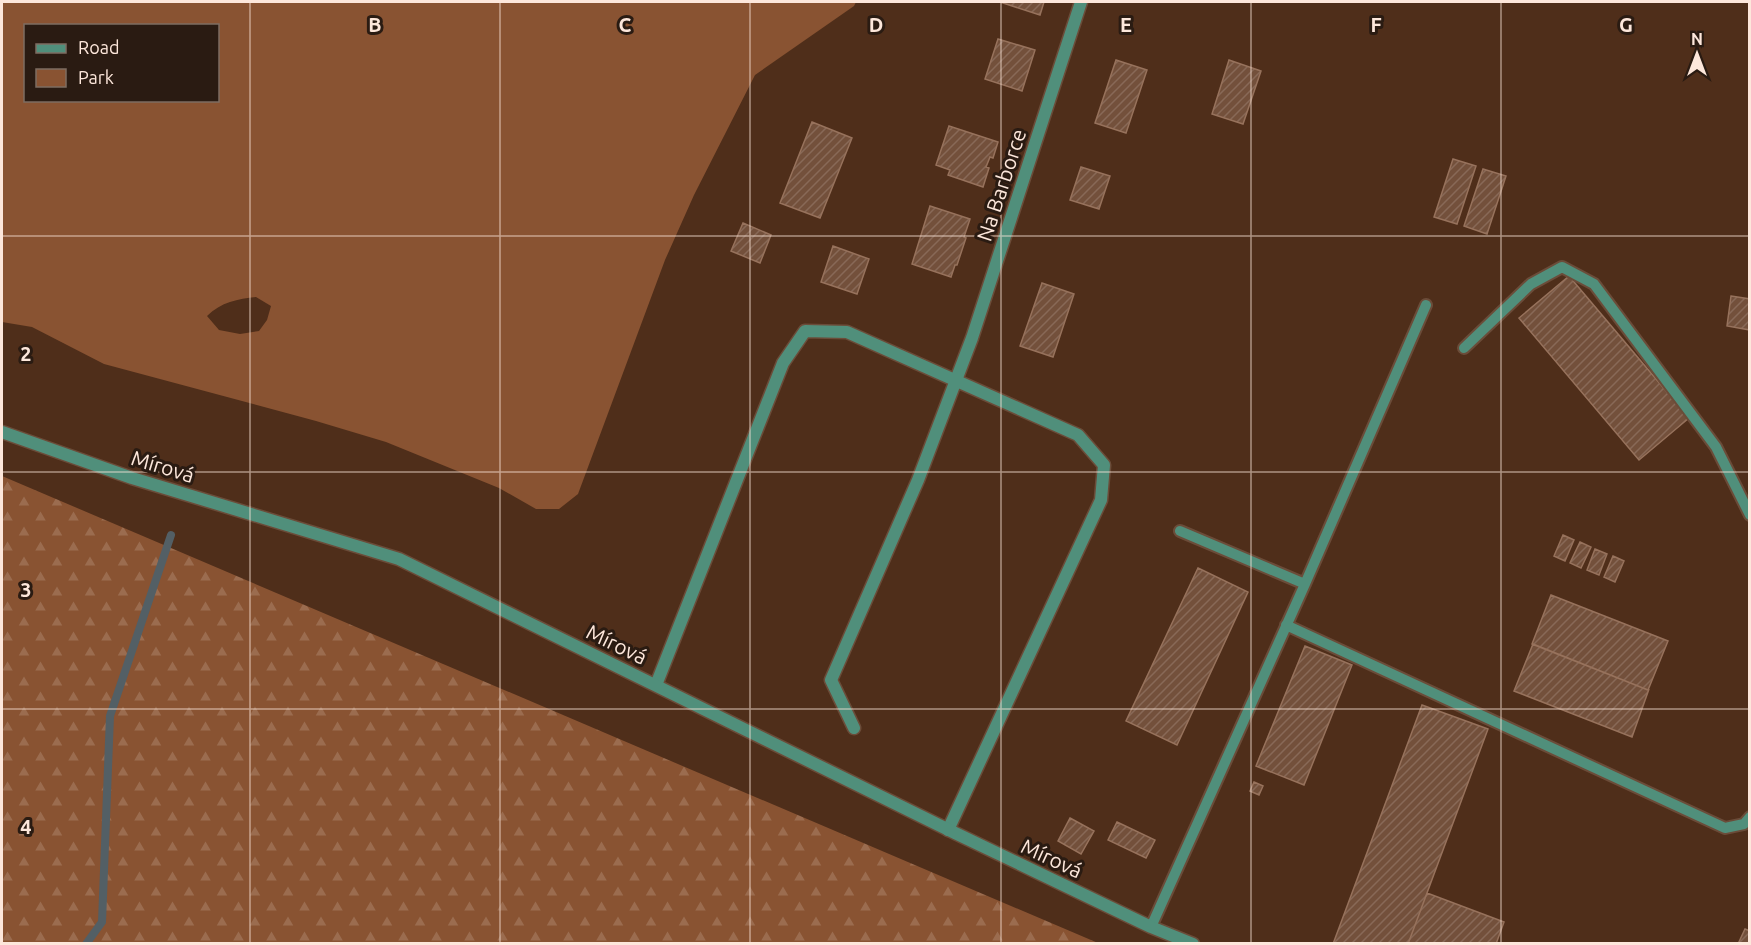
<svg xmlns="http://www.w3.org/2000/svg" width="1751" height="945" font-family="Ubuntu,sans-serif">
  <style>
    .green { fill: #895332; fill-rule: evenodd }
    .forest { fill: url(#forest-firs) }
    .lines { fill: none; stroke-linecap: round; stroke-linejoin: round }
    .stream { stroke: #535f65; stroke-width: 8 }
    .building { fill: url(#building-hatch); stroke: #97725c; stroke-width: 1.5 }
    .service-casing { stroke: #6b4c39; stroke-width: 14 }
    .minor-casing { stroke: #6b4c39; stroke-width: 15 }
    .tertiary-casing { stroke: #6b4c39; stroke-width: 15 }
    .service { stroke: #508f7b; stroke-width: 10 }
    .minor { stroke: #508f7b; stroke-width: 12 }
    .tertiary { stroke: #508f7b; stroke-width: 12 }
    .grid { fill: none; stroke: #fde7db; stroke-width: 1.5; stroke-opacity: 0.55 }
    .labels { text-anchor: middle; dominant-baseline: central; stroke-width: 6; stroke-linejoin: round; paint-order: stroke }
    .street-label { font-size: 21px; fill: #fde7db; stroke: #2a1b12 }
    .grid-label { font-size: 20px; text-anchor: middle; font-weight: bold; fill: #fde7db; stroke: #2a1b12; stroke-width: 6; stroke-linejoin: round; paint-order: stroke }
  </style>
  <defs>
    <pattern id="forest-firs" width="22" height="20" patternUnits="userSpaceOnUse" patternTransform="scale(1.5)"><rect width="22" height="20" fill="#895332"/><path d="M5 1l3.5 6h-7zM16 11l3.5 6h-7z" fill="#9b6c4f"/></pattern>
    <pattern id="building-hatch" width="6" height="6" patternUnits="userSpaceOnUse" patternTransform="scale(1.5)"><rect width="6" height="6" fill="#73503b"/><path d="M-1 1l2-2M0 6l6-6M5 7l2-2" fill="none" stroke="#886957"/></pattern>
  </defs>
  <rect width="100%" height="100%" fill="#4f2e1a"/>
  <path class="green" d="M2,2H856L854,6L755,75L694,195L665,260L578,494L559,509H536L499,488L386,442L316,421L104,364L32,327L2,322ZM26,26H218V100H26ZM256,297L271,306L267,320L259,331L240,334L219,330L207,316C221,302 238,299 256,297Z"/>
  <path class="forest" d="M2,476L1098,943H2Z"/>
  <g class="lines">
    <path class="stream" d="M86,944L102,922L110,716L171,535"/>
  </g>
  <path class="building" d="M1000,2H1044L1040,15Z
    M998,39L1035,50L1022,91L985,79Z
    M1116,60L1147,70L1126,133L1095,123Z
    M1229,60L1261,71L1243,124L1212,114Z
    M812,122L852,138L820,218L780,203Z
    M949,126L998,142L993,158L990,157L986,167L989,168L983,187L948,175L950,170L936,165Z
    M1453,159L1476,166L1457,224L1434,217Z
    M1081,167L1110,176L1099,209L1070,200Z
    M1483,169L1506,176L1487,234L1464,226Z
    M930,206L970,219L964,237L966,238L957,265H955L951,277L912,264Z
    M743,223L771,235L760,263L731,251Z
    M833,246L869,259L857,294L821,282Z
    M1569,276L1689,418L1639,460L1519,318Z
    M1042,283L1074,294L1053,357L1020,346Z
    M1731,296L1750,299V330L1727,326Z
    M1563,535L1574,540L1565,561L1554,556Z
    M1580,542L1591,547L1581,568L1570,563Z
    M1595,549L1607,554L1599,575L1587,570Z
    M1613,556L1624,561L1615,582L1604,577Z
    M1198,568L1248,592L1177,745L1126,721Z
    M1551,595L1668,641L1648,690L1532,644Z
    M1533,644L1648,690L1649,689L1632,737L1514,691Z
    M1305,646L1352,665L1304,785L1256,766Z
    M1422,705L1488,729L1408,944H1333Z
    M1254,782L1263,786L1259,795L1250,791Z
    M1070,818L1094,831L1081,854L1058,841Z
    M1117,822L1155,840L1146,858L1108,840Z
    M1427,893L1504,922L1496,944H1408Z
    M1745,929L1750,931V944H1738Z"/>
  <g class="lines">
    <g class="service-casing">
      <path id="service" d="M1464,348L1531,284L1562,267L1594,284L1716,447L1750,515
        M1180,531L1305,584
        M1286,625L1725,828L1744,824L1750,817
        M1151,927L1305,584L1426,305"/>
    </g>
    <g class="minor-casing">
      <path id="minor" d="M656,685L783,363L805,331L847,332L1078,435L1104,465L1101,500L948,830
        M854,728L831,680L918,480L972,338L1081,2"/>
    </g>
    <g class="tertiary-casing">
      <path id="tertiary" d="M2,432L132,478L399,559L955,833L1151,927L1193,944"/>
    </g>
    <use href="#service" class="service"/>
    <use href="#minor" class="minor"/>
    <use href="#tertiary" class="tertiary"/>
  </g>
  <path class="grid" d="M250,2V944M500,2V944M750,2V944M1001,2V944M1251,2V944M1501,2V944M2,236H1750M2,472H1750M2,709H1750"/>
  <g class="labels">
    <g class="street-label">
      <text transform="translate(1001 185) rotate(-72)">Na Barborce</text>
      <text transform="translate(163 466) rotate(17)">Mírová</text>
      <text transform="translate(617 644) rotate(26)">Mírová</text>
      <text transform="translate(1052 858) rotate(25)">Mírová</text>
    </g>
  </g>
  <g class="grid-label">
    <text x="375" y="32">B</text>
    <text x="625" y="32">C</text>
    <text x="876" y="32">D</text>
    <text x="1126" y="32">E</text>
    <text x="1376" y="32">F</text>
    <text x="1626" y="32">G</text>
    <text x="26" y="361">2</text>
    <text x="26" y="597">3</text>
    <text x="26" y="834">4</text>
  </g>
  <rect width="1751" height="945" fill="none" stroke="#fde7db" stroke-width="6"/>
  <rect x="24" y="24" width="195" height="78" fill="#2a1b12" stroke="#7e6d62" stroke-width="1.5"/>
  <rect x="36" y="44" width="30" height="9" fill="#508f7b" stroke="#7e6d62" stroke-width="1.5"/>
  <text x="78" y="54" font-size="18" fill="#fde7db">Road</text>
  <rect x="36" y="69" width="30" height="18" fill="#895332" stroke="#7e6d62" stroke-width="1.5"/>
  <text x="78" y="84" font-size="18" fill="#fde7db">Park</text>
  <g transform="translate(1697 54)" stroke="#2a1b12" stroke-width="4.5" paint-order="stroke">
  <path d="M0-4.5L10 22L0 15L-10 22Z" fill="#fde7db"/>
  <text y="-9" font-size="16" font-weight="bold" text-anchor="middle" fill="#fde7db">N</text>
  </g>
</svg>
